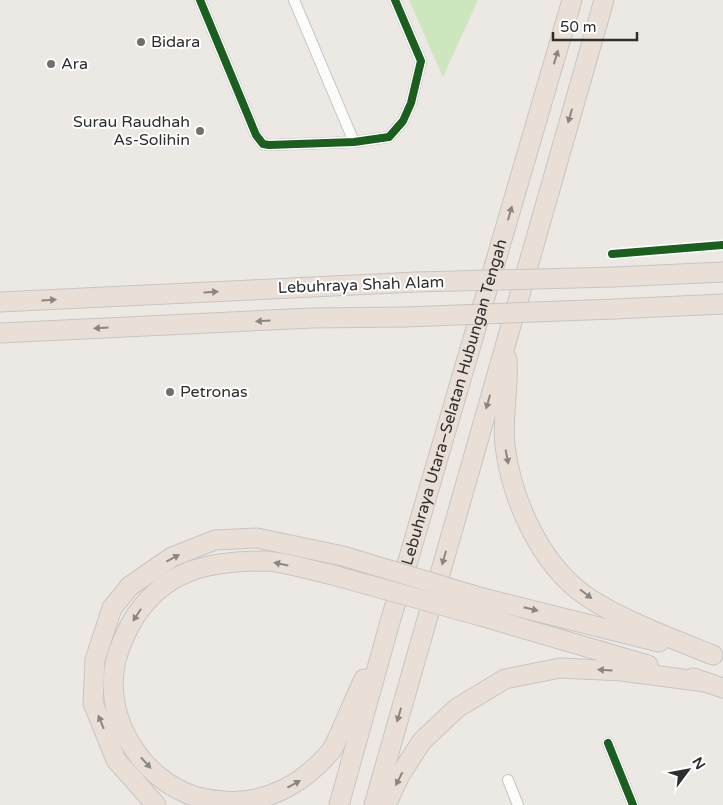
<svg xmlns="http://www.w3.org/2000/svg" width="723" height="805" font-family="'Varela Round',sans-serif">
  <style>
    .green { fill: #cee6be }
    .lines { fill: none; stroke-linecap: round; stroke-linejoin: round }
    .minor-casing { stroke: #c5c4c5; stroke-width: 12 }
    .motorway-casing { stroke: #c6c5c4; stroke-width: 21 }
    .minor { stroke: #fcfcfb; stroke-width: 10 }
    .motorway { stroke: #eadfd6; stroke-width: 19 }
    .motorway-bridge-casing { stroke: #c6c5c4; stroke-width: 21; stroke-linecap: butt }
    .motorway-bridge { stroke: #eadfd6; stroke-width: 19 }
    .cycleway-casing { stroke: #fff; stroke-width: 11 }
    .cycleway { stroke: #1b5e20; stroke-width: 8 }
    .oneway { fill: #8c8682 }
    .poi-dot { fill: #706f6e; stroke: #fff; stroke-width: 2 }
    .labels { text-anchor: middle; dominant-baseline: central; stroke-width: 4; stroke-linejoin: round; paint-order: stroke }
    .poi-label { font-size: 16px; fill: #2e2e2e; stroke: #fff; text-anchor: start }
    .street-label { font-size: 16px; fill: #2e2e2e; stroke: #fff }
  </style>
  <rect width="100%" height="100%" fill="#ece8e4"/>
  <path class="green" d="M409,0H478L443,77Z"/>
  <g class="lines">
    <g class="minor-casing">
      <path id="minor" d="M200,0L256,135L263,144L269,145L354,142L389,137L403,121L411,103L421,61L395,0
        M294,0L354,142
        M608,743L633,805
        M508,780L518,805"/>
    </g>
    <g class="motorway-casing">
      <g id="motorway">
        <path d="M614,277L723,272"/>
        <path d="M0,302L416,282"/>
        <path d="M615,309L723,304"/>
        <path d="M0,333L312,318L405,317"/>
        <path d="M507,359C509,388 502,418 505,446C512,500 540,564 586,596C621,620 673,639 713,655"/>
        <path d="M329,574C311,570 283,562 266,561C241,561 214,563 191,571C165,580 143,601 130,625C123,640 116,654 114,671C108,722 140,773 186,793C197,798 210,800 223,801C266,805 304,783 331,751C335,745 338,737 341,731C349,713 356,696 364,679"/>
        <path d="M483,598L659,642"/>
        <path d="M477,615L648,665"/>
        <path d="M693,678L723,688"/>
        <path d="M156,805L116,760L93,703L95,660L112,608L130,586L172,557L215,540L257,538L343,556"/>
        <path id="s1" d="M339,805L388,629L572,0"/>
        <path d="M374,805L604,0"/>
        <path d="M386,805L400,775L422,741L457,708L505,679L560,668L622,671L705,682"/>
      </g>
    </g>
    <use href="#minor" class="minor"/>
    <use href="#motorway" class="motorway"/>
    <g class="motorway-bridge-casing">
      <path id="motorway-bridge" d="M416,282L614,277
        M405,317L615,309
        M343,556L483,598
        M329,574L477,615"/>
    </g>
    <use href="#motorway-bridge" class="motorway-bridge"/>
    <g class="cycleway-casing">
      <path id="cycleway" d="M200,0L256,135L263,144L269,145L354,142L389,137L403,121L411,103L421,61L395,0
        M612,254L723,245
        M608,743L633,805"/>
    </g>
    <use href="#cycleway" class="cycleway"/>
  </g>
  <defs><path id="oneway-solid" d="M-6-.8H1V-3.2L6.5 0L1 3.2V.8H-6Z" transform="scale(1.25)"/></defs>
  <g class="oneway">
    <use href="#oneway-solid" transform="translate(556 57) rotate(-74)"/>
    <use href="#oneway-solid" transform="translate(570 116) rotate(106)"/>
    <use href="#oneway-solid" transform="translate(510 213) rotate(-74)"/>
    <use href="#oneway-solid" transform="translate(211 292) rotate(-3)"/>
    <use href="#oneway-solid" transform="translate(49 300) rotate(-3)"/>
    <use href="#oneway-solid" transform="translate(263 321) rotate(177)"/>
    <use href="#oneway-solid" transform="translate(101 328) rotate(177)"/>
    <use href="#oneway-solid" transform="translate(488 402) rotate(106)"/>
    <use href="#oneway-solid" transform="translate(507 457) rotate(79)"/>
    <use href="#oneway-solid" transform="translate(173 558) rotate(-28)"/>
    <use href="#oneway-solid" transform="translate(444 558) rotate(106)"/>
    <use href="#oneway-solid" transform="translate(281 564) rotate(-168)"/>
    <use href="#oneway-solid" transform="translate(586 594) rotate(37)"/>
    <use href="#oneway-solid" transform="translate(531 609) rotate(14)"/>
    <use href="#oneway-solid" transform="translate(137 615) rotate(123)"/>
    <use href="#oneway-solid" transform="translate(605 670) rotate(-177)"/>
    <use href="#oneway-solid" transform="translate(399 715) rotate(106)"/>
    <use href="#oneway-solid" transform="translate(101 722) rotate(-112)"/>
    <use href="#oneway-solid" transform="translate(146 763) rotate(48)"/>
    <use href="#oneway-solid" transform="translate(399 779) rotate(117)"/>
    <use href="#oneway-solid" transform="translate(294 784) rotate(-29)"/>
  </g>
  <g class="poi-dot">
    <circle cx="141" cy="42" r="5"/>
    <circle cx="51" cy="64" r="5"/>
    <circle cx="200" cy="131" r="5"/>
    <circle cx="170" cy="392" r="5"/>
  </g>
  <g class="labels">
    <g class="poi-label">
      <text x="151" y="42">Bidara</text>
      <text x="61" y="64">Ara</text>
      <text x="190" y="122" text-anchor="end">Surau Raudhah<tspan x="190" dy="18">As-Solihin</tspan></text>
      <text x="180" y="392">Petronas</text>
    </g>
    <g class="street-label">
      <text transform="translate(361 285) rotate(-2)">Lebuhraya Shah Alam</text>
      <text stroke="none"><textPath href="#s1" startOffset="419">Lebuhraya Utara–Selatan Hubungan Tengah</textPath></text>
    </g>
  </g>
  <g transform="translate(688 770) rotate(58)" stroke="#ffffff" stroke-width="4" paint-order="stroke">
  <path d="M0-4L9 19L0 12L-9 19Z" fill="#2e2e2e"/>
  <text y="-8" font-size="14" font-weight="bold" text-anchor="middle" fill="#2e2e2e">N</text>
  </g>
  <path d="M553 32v8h84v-8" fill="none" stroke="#2e2e2e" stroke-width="2.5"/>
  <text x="560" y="32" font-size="15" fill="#2e2e2e" stroke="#ffffff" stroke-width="4" paint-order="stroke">50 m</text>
</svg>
